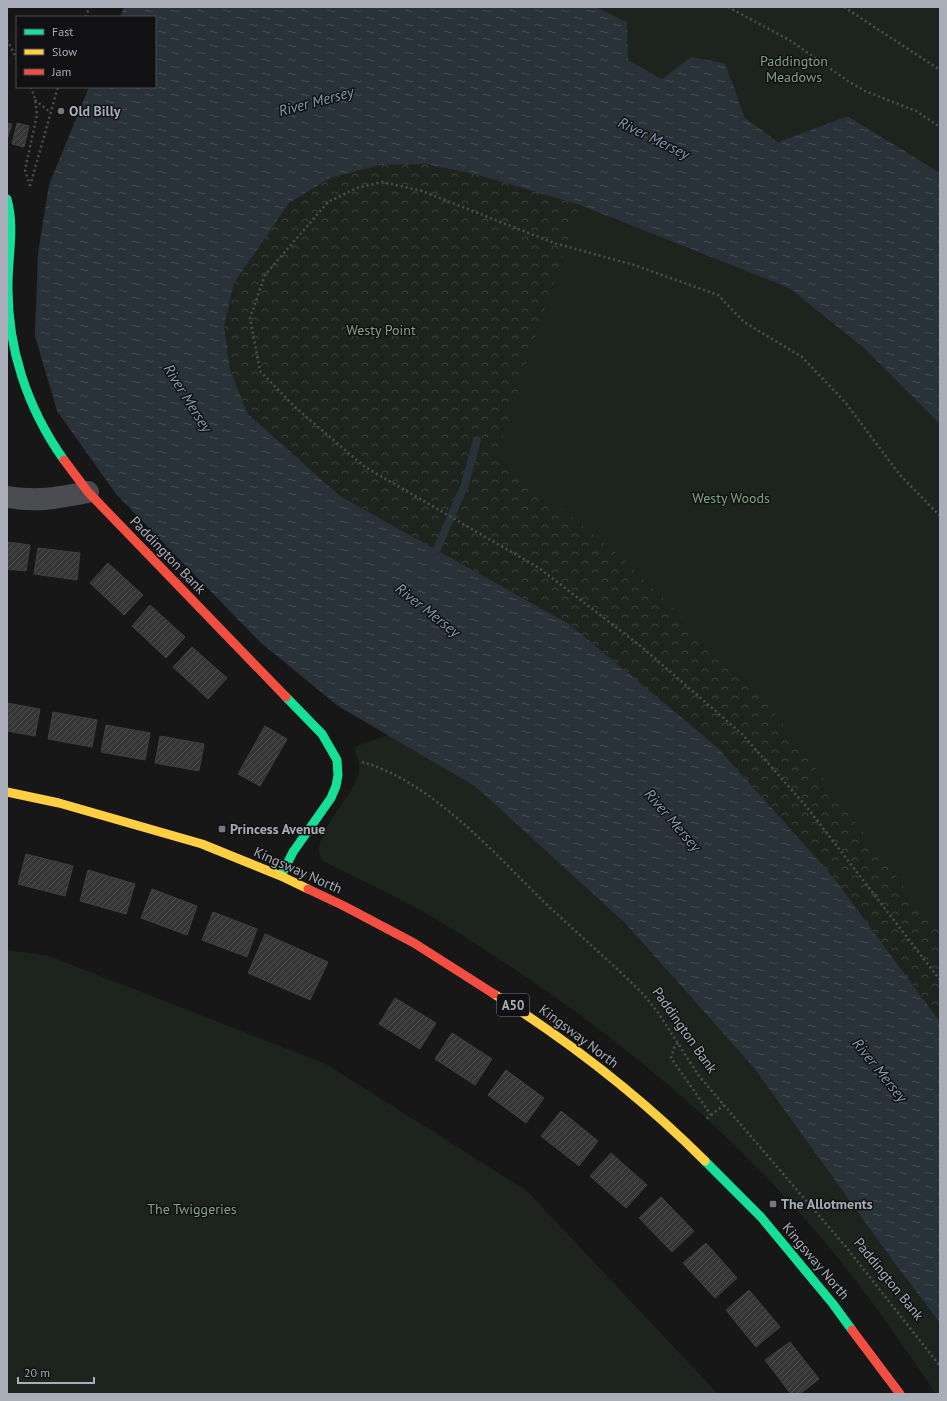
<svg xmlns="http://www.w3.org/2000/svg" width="947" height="1401" font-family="'PT Sans',sans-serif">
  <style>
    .green { fill: #1d241e }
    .forest { fill: url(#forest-crowns) }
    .water { fill: url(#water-ripples) }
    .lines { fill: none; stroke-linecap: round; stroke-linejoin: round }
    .stream { stroke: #2a3239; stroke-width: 8 }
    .building { fill: url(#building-hatch); stroke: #3f4043 }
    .path { stroke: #4d4e52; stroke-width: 2.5; stroke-dasharray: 2 3; stroke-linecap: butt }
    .street { stroke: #4b4c50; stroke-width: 22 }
    .fast { stroke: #16e098; stroke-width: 9 }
    .slow { stroke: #ffcf43; stroke-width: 9 }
    .jam { stroke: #f24e42; stroke-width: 9 }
    .poi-dot { fill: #757880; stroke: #111113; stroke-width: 1.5 }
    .labels { text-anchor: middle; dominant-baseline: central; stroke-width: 3; stroke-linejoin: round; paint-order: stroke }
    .shield { fill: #111113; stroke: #7b7e86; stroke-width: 1 }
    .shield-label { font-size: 13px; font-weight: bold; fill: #a8adb8 }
    .park-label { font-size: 14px; fill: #7fa381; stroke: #111113 }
    .poi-label { font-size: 14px; font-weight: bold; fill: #a8adb8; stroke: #111113; text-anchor: start }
    .street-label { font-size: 14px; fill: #a8adb8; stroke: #111113 }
    .water-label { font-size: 15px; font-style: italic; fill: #7f9bb3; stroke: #111113 }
  </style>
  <defs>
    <pattern id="forest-crowns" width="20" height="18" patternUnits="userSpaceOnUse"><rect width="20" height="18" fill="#1d241e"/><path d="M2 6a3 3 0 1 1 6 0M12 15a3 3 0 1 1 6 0" fill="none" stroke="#3b413d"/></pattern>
    <pattern id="water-ripples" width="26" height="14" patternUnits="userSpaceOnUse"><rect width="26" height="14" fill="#2a3239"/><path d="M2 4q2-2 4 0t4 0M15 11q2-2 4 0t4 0" fill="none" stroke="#464d54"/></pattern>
    <pattern id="building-hatch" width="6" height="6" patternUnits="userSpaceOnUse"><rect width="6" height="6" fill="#353536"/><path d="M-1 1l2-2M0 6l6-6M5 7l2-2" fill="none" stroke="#4f5051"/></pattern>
  </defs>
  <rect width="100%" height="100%" fill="#171717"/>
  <path class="green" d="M596,7H940V173L849,116L778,142L745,118L725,63L691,57L662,79L628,60L627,22Z
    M580,205L789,288L865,349L940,424V1022L834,878L569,624L463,566L234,283Z
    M388,735L476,787L626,924L754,1068L896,1265L940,1323V1394H936C890,1325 842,1258 785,1197C686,1089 568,1000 444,924C405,900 363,881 323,861C305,838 356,797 359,771C360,762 357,755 354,747Z
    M7,950L49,956L326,1064L527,1191L718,1394H7Z"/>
  <path class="forest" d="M426,164L478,175L580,205L524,370L497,456L622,558L762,696L876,850L940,933V1022L834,878L718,748L569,624L340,496L248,414L230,370L224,326L234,283L260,244L289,203L330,178L380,165Z"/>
  <path class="water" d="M124,7H596L627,22L628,60L662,79L691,57L725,63L745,118L778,142L848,116L940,173V424L865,349L789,288L580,205L478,175L426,164L380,165L330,178L289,203L234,283L224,326L230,370L248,414L340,496L569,624L718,748L834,878L940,1022V1323L896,1265L754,1068L626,924L476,787L338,706L260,642L116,494L57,411L35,336L38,253L49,185L89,87H155V17H120Z"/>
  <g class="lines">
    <path class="stream" d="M432,561L465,484L477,440"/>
  </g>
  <path class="building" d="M7,123L12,124L7,140Z
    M17,123L29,126L24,147L12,144Z
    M7,542L30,545L26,571L7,569Z
    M38,548L80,553L77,580L34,574Z
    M108,563L143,595L124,615L90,583Z
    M150,605L185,637L166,658L132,626Z
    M192,647L227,678L208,699L173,667Z
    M7,703L40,709L35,736L7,731Z
    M53,712L97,720L92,747L48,739Z
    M106,725L150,733L145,760L101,752Z
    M265,726L287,739L260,786L238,774Z
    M160,736L204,744L199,771L155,763Z
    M26,854L73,866L65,896L18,884Z
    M88,870L135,884L126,914L80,901Z
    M152,889L197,906L187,935L141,918Z
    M213,912L257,929L247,957L202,940Z
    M265,934L328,962L310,1000L248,973Z
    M395,998L436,1023L420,1049L379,1024Z
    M452,1033L492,1059L475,1085L435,1059Z
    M506,1070L544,1098L526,1123L488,1095Z
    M561,1111L598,1141L579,1166L541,1136Z
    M611,1153L647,1185L626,1208L590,1176Z
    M661,1197L694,1231L672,1252L639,1218Z
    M706,1243L737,1278L715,1298L683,1263Z
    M749,1290L780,1327L756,1347L726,1310Z
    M790,1342L819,1379L800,1394H791L765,1360Z"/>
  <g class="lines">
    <path class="path" d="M728,7L791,41L848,81L865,91L916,111L940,127
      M844,7L940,70
      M85,17L90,7
      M7,40L17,59
      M35,100L50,112
      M30,186L58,87
      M30,186L25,170L37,115L35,99L31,87
      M940,516L900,475L845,402L802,357L744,322L718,295L634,265L554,243L422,191L383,182L357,188L328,202L265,275L250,318L260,371L296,408L365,467L539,568L643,648L742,734L806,806L940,980
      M362,762C431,781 494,853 544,902C577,933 612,963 644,995L659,1014L699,1076L846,1247L940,1366
      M678,1043L674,1048L671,1058L711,1115L706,1119
      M711,1115L724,1105"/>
    <path class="street" d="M7,497C39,502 57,498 88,492"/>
    <path class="fast" d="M7,199C15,226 8,257 8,284C7,347 27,408 64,460
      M281,876L293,852L331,798L336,786L338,775L337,760L322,734L286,697
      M705,1161L761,1217L833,1304L852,1330"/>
    <path class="slow" d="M7,792L59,803L202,844L281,876L308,889
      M494,994C570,1042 642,1098 705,1161"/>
    <path class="jam" d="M64,460L88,492L286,697
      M308,889L344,906L414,943L494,994
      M852,1330L900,1394"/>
  </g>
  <g class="poi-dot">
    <circle cx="61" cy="111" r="4"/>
    <rect x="218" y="825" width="8" height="8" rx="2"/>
    <rect x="769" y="1200" width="8" height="8" rx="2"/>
  </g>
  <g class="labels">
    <rect class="shield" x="497" y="994" width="32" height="22" rx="3"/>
    <g class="shield-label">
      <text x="513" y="1005">A50</text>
    </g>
    <g class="park-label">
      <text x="794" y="61">Paddington<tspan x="794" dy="16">Meadows</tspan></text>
      <text x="381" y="330">Westy Point</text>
      <text x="731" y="498">Westy Woods</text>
      <text x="192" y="1209">The Twiggeries</text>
    </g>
    <g class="poi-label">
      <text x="69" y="111">Old Billy</text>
      <text x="230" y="829">Princess Avenue</text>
      <text x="781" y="1204">The Allotments</text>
    </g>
    <g class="street-label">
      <text transform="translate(168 555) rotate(46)">Paddington Bank</text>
      <text transform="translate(298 870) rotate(24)">Kingsway North</text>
      <text transform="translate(685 1030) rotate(55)">Paddington Bank</text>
      <text transform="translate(579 1036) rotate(37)">Kingsway North</text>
      <text transform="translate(816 1261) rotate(50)">Kingsway North</text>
      <text transform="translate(889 1279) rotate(51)">Paddington Bank</text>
    </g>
    <g class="water-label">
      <text transform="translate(316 101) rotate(-15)">River Mersey</text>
      <text transform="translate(654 138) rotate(26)">River Mersey</text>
      <text transform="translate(188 398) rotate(58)">River Mersey</text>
      <text transform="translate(428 610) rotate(38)">River Mersey</text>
      <text transform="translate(673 820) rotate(49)">River Mersey</text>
      <text transform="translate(880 1070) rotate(51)">River Mersey</text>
    </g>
  </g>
  <rect width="947" height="1401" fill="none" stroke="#a8adb8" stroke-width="16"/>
  <rect x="16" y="16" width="140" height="72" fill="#111113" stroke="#4d4f55"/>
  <rect x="24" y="29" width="20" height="6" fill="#16e098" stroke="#4d4f55"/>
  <text x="52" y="36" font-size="12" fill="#a8adb8">Fast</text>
  <rect x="24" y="49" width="20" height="6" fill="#ffcf43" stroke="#4d4f55"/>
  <text x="52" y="56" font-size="12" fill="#a8adb8">Slow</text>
  <rect x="24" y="69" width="20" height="6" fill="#f24e42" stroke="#4d4f55"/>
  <text x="52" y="76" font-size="12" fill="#a8adb8">Jam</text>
  <path d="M18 1377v6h76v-6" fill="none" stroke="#a8adb8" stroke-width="2"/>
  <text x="24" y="1377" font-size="12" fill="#a8adb8" stroke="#111113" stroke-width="3" paint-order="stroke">20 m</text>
</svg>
